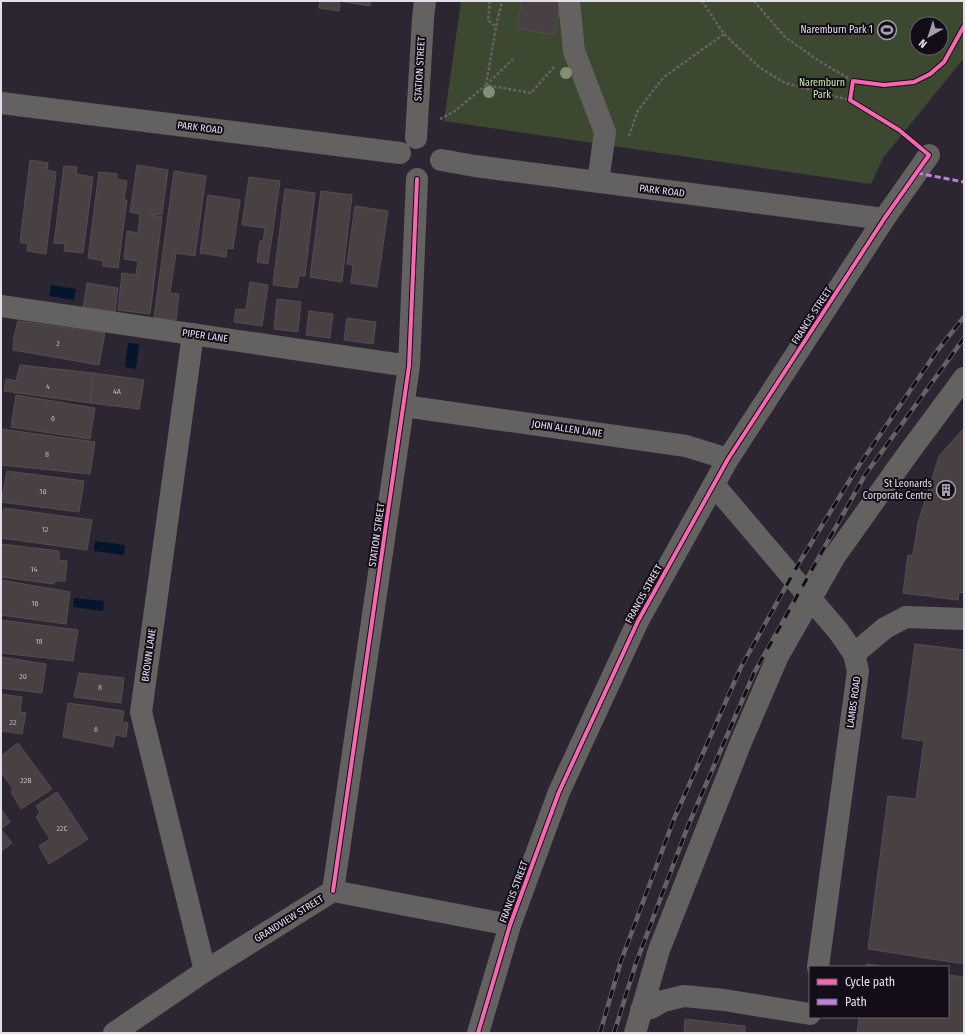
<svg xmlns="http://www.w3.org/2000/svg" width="965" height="1034" font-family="'Fira Sans Condensed',sans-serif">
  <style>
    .green { fill: #3c4830; fill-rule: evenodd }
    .water { fill: #04152c }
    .building { fill: #484042; stroke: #554d4f }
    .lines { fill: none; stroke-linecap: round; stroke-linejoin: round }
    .path { stroke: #676266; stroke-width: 2.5; stroke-dasharray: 3 2; stroke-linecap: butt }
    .minor { stroke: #636260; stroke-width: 22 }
    .rail-casing { stroke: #656265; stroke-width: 4.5 }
    .rail { stroke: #120d17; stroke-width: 3; stroke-dasharray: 9; stroke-linecap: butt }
    .quiet { stroke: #c07fdc; stroke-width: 3; stroke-dasharray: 6 3; stroke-linecap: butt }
    .cycleway-casing { stroke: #120d17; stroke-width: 6 }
    .cycleway { stroke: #f766af; stroke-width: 4 }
    .tree { fill: #829175 }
    .labels { text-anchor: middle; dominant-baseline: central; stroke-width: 4; stroke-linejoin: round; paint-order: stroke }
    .number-label { font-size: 8px; fill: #beb6c2 }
    .poi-label { font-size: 10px; fill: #e5ddec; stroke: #120d17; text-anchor: end }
    .street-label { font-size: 10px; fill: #e5ddec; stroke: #120d17 }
    .park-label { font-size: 10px; fill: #c9e8ac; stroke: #120d17 }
  </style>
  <rect width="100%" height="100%" fill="#2c2632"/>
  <path class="green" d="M461,1H964V58L883,158L871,184L444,121ZM917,24H941V48H917Z"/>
  <path class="water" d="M51,285L76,289L74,300L49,296Z
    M128,343L139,344L136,369L125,367Z
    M95,541L125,545L124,555L94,551Z
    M74,598L104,601L103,611L73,607Z"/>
  <path class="building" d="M320,1L340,3L339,11L319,8Z
    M339,1H371L370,6Z
    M522,1H561L554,35L517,28Z
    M30,160L48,163L47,170L56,172L46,254L27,251L28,244L20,242Z
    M137,165L168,170L162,215L152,214L151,215L162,217L150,314L118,310L122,273L136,275L138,261L124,259L127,231L138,233L140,214L130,212Z
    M64,166L77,167L76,174L93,177L83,253L64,251L65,244L54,243Z
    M174,171L206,176L195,256L176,253L170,293L179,294L176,320L154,318Z
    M99,172L117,174V179L127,181L124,200H127L118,268L103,266V261L88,258Z
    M249,177L280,181L268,264L257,262L260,241H263L265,228L242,225Z
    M285,189L315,193L305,276H299L297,288L273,285Z
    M321,191L352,195L342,282L310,277Z
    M208,195L240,200L233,249L227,248L226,257L200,253Z
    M355,206L388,211L377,287L351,283L353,265L347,264Z
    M250,282L268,285L262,326L234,322L236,309L246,310Z
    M87,283L118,288L115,312L83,308Z
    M277,299L301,302L298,332L274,329Z
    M309,311L333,314L330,338L306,335Z
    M347,318L376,322L373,344L344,340Z
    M18,321L105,333L99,365L13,350L14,336Z
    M20,365L93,373L90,403L4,391L6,379L16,381Z
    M93,373L144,380L139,409L90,403Z
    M16,395L95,408L90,439L11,427Z
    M964,428V593L959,592L958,600L903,593L908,555H913L918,523L939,456Z
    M1,429L95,442L90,474L1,465Z
    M7,471L84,481L79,512L1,502Z
    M4,508L92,520L87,550L1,538V518Z
    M1,544L59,551V560L67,561L65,581H54V584L1,577Z
    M1,580L70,592L66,624L1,615Z
    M1,620L78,630L73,661L1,653Z
    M915,644L964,650V964L868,949L888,796L916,799L924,741L902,738Z
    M1,657L46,664L42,693L1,688Z
    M79,673L124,678L121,703L74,697Z
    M1,694L22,697L20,712L26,713L22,734L1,731Z
    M68,703L124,711L122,722L128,723L126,737L115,735L113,747L63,737Z
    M18,743L52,789L21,809L11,792L13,789L1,772V767L3,764L1,761V756Z
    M57,792L88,839L49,864L39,846L50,839L36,817L40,813L36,806Z
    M1,809L10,822L1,829L12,843L1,851Z
    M866,964L890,967H866Z
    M948,975L964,977V1033H857L859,1017H948Z
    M685,1019L745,1026V1033H684Z"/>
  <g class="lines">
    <path class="path" d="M490,1L488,20L496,27
      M702,1L724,34L759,67L783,82L825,94L850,100
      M754,1L785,37L819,61L853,81L884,85L914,82L930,74L944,62L964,26
      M853,81L850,100L899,130
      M486,85L496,27L502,1
      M486,85L513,59
      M440,119L455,111L486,85L531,93L555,66
      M629,136L638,110L664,77L724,34"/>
    <path class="minor" d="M569,1L574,51L605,132L598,182
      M1,103L400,153
      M416,138L423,18L425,1
      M441,160L475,166L884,219
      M1,306L409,366
      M193,334L141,712L205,971
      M404,406L686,446L728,459
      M714,485L839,632L854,654L858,671L818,967
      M854,654L885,628L906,617L964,619
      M333,891L409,366L417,179
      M641,1010L651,1008L663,1001L684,996L724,1000L810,1014
      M114,1033L205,971L333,891L510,925
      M478,1033L510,925L559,792L638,621L728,459L884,219L929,155
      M635,1033L659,950L741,742L778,656L835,556L904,459L964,378"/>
    <g class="rail-casing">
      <path id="rail" d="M600,1033L621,961L674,819L741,667L799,563L856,470L937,351L964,317
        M614,1033L636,963L688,826L754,673L865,475L964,338"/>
    </g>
    <use href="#rail" class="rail"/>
    <path class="quiet" d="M917,173L964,182"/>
    <g class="cycleway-casing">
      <path id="cycleway" d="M333,891L409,366L417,179
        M478,1033L510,925L559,792L638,621L728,459L884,219L929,155L899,130L850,100L853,81L884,85L914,82L930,74L944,62L964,26"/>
    </g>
    <use href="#cycleway" class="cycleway"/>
  </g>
  <g class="tree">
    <circle cx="566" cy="73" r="6"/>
    <circle cx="489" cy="92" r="6"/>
  </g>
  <defs>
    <g id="stadium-ring" transform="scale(1)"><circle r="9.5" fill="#120d17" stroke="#a49dab" stroke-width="1.5"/><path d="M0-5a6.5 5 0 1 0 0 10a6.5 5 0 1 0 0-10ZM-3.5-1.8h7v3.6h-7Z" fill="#a49dab"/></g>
    <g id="building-ring" transform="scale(1)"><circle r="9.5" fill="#120d17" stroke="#a49dab" stroke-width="1.5"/><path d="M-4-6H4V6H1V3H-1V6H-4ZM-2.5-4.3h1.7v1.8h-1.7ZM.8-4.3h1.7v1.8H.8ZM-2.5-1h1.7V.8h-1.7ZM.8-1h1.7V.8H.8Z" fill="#a49dab"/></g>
  </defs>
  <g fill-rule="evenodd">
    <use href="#stadium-ring" x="887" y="30"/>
    <use href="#building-ring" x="946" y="490"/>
  </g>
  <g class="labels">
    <g class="number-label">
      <text x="58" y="343">2</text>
      <text x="48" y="386">4</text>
      <text x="117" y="391">4A</text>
      <text x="53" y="418">6</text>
      <text x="47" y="454">8</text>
      <text x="43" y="491">10</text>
      <text x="45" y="529">12</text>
      <text x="34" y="569">14</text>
      <text x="35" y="603">16</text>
      <text x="39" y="641">18</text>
      <text x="23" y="676">20</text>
      <text x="100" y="687">8</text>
      <text x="13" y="722">22</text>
      <text x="96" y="729">6</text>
      <text x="26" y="780">22B</text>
      <text x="62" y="828">22C</text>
    </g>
    <g class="poi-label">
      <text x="873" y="30">Naremburn Park 1</text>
      <text x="932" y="484">St Leonards<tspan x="932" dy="12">Corporate Centre</tspan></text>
    </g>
    <g class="street-label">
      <text transform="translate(420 69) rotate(-87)">STATION STREET</text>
      <text transform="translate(200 128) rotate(7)">PARK ROAD</text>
      <text transform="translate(662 191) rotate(7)">PARK ROAD</text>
      <text transform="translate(812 316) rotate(-57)">FRANCIS STREET</text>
      <text transform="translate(205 336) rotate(8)">PIPER LANE</text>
      <text transform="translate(567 429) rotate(8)">JOHN ALLEN LANE</text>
      <text transform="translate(377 535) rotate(-82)">STATION STREET</text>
      <text transform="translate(644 594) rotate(-61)">FRANCIS STREET</text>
      <text transform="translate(149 655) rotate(-82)">BROWN LANE</text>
      <text transform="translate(854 702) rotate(-82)">LAMBS ROAD</text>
      <text transform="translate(514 892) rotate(-70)">FRANCIS STREET</text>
      <text transform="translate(289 919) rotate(-32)">GRANDVIEW STREET</text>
    </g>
    <g class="park-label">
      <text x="822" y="83">Naremburn<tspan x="822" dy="12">Park</tspan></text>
    </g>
  </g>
  <rect width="965" height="1034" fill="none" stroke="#e5ddec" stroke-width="4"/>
  <rect x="809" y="966" width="140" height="52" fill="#120d17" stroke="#66606c"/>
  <rect x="817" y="979" width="20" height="6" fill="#f766af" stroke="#66606c"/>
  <text x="845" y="986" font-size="12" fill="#e5ddec">Cycle path</text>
  <rect x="817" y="999" width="20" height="6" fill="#c07fdc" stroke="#66606c"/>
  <text x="845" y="1006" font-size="12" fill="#e5ddec">Path</text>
  <g transform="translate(929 36) rotate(219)"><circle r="19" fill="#120d17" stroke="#66606c"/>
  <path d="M0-3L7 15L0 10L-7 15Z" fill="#a49dab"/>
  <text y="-6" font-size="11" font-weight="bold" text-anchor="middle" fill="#e5ddec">N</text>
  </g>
</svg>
